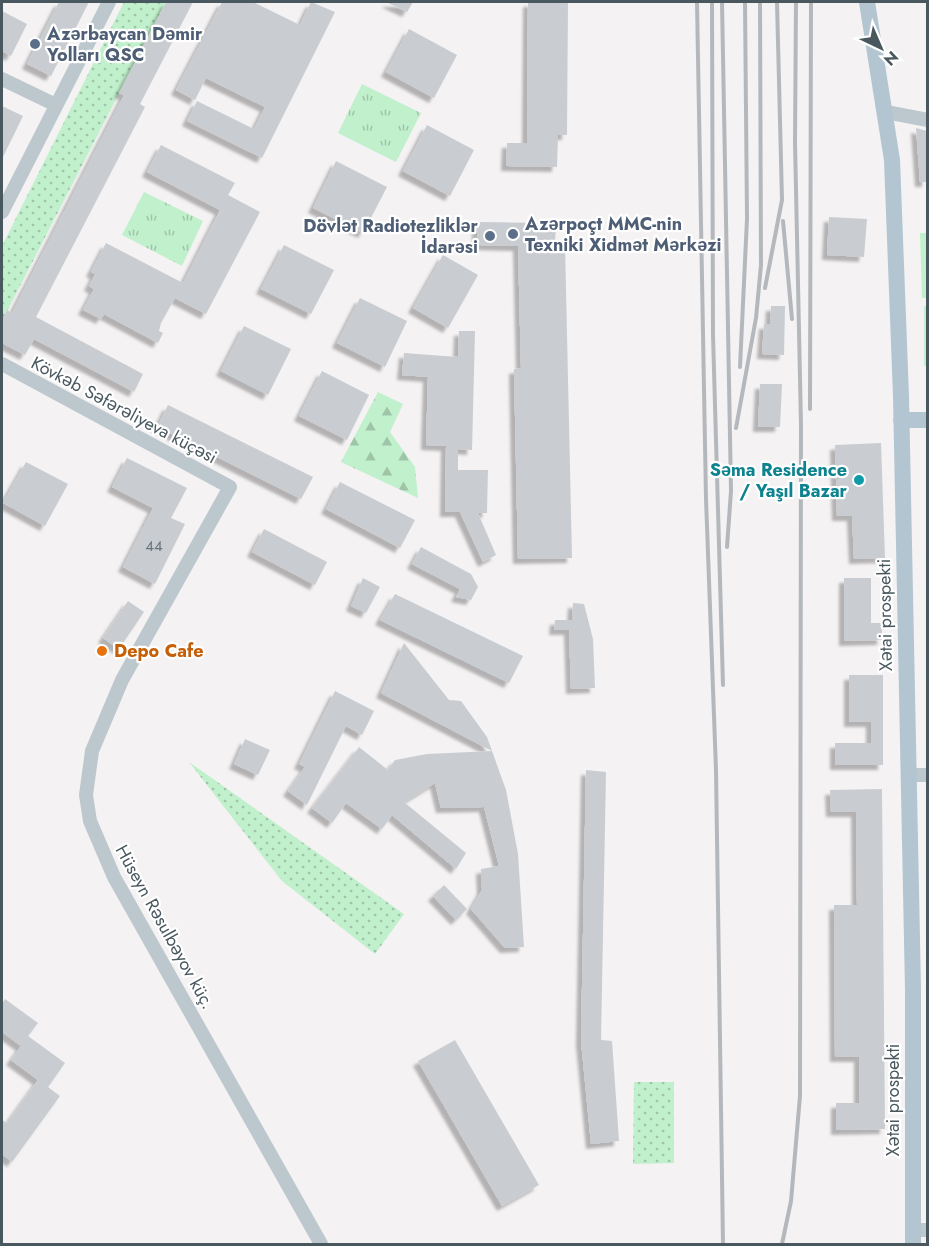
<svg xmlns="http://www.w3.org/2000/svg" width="929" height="1246" font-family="Jost,sans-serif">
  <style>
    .grass { fill: url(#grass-tufts) }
    .forest { fill: url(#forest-firs) }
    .park { fill: url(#park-dots) }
    .building { fill: #c9cdd1; filter: url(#shadow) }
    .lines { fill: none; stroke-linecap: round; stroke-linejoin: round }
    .minor { stroke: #bdc8ce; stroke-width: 14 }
    .major { stroke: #b2c5d0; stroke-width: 16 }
    .rail { stroke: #b4b8bc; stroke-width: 4 }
    .service-dot { fill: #5c6f8a; stroke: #fff; stroke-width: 2 }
    .culture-dot { fill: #0f9aa8; stroke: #fff; stroke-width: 2 }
    .food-dot { fill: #e8710a; stroke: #fff; stroke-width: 2 }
    .labels { text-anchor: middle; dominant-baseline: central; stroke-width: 4.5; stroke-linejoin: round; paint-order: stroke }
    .number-label { font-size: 15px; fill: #69757c }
    .service-label { font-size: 18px; font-weight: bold; fill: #4e5e75; stroke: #fff; text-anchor: start }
    .street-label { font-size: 18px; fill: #49585f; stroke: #fff }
    .culture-label { font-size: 18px; font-weight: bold; fill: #0d838f; stroke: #fff; text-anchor: end }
    .food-label { font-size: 18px; font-weight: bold; fill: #c56008; stroke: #fff; text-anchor: start }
  </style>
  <defs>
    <pattern id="grass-tufts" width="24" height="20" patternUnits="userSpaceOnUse" patternTransform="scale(1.5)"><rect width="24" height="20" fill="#c1f0cc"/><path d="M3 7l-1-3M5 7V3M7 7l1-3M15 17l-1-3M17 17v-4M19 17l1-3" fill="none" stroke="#9fc5a9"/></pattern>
    <pattern id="forest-firs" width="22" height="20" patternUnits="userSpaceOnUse" patternTransform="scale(1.5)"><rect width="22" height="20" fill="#c1f0cc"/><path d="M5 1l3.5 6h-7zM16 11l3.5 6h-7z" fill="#9fc5a9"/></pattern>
    <pattern id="park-dots" width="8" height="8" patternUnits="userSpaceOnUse" patternTransform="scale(1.5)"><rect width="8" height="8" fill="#c1f0cc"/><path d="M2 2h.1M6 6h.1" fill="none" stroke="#9fc5a9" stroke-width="1.8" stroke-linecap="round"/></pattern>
    <filter id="shadow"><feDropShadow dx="-5" dy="5" stdDeviation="1.5" flood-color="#0004"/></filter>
  </defs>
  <rect width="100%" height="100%" fill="#f4f2f2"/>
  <path class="grass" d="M362,84L421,113L396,162L338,133Z
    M144,192L203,221L182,266L122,235Z"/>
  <path class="forest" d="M920,233H927V298H922Z
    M924,306H927V366H924Z
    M378,392L403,404L390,432L415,467L418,498L341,462Z"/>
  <path class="park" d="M124,2H166L2,321V246Z
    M189,762L404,914L375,954L282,881Z
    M634,1082H674V1163L633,1164Z"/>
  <path class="building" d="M59,2H89L51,76L27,64Z
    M166,2H193L140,104L145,107L36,317L143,374L134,392L34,339L25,355L2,343V321L7,310L12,313L124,95L119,93Z
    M222,2H253L300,25L311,2L335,12L262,158L187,121L197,101L254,129L265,107L206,78L195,100L176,90Z
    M386,2H413L407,12Z
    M528,2H568L567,135H558L557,167L506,166L507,143H527Z
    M2,11L27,24L11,56L2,51Z
    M409,29L457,55L434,98L386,72Z
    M2,106L23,116L2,159Z
    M427,125L474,150L450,196L403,171Z
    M916,128L927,131V182H920Z
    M161,145L235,183L228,195L260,212L206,314L175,298L161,323L159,331L163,333L158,343L104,314L101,319L83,310L94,289L89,286L95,274L91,272L106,243L183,283L220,210L147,172Z
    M336,161L387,187L363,233L313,208Z
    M829,217L867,219L864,257L827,255Z
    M477,222L556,223L555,246L565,244L572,558L518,559L514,369L521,368L518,246L477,245Z
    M284,245L334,270L311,314L261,289Z
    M443,255L478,275L448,328L413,308Z
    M360,298L407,321L385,367L337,343Z
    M771,306H785L784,355L762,354L764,324H770Z
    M244,326L291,349L268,395L221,371Z
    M459,331H475L472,450L458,449V470H488L487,513H478L496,555L483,562L460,512H445L446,446L426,445L428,377L402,375L404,353L458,357Z
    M322,371L369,395L347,440L299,416Z
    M760,384H782L780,427H758Z
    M168,405L313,477L301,499L157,427Z
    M881,443L885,558L854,559L852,516H837L835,445Z
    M127,458L187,488L171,518L185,524L155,584L123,567L153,508L112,487Z
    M26,462L68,484L45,526L3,503Z
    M340,482L415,520L400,548L326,509Z
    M264,529L327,562L315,585L252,552Z
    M421,547L471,574L478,587L471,600L456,597L460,589L412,564Z
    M363,578L380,587L366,613L351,606Z
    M844,578H871V623H882V640L844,641Z
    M395,594L523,656L509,683L380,620Z
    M128,601L144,612L119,649L103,638Z
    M573,603L584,604L593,639L595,688L571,689L569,630H554L555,620H572Z
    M404,643L449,700L461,701L487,737L506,790L518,854L524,947L505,948L471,909L482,890L481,869L499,866L484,807L441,808L435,783L404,802L466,853L456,869L392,815L382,829L346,803L332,823L312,808L359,747L388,770L395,760L427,754L492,751L381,693Z
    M849,675H883V765H835V743H871V722H849Z
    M335,691L374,711L362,735L346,726L307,805L288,791L305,767L299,764Z
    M245,739L270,750L258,775L234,764Z
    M586,770L606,772L601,1040L612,1041L619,1141L591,1144L581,1041Z
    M882,789L885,1129L836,1130V1103H859V1057H835L834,905H857L856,812H831L830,790Z
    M444,885L467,909L456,920L433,896Z
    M5,999L38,1023L28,1036L65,1063L48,1087L60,1096L12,1162L2,1154V1120L7,1123L38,1080L11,1060L21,1046L2,1032V1004Z
    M455,1040L539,1185L502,1206L418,1061Z"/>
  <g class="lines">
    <path class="minor" d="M2,79L56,105
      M886,112L928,120
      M2,212L109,2
      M2,364L230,487L122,680L92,751L86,795L90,821L114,877L321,1244
      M908,775H928
      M913,1230H928"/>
    <path class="major" d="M867,2L892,160L901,396L913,989V1244
      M901,420H928"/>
    <path class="rail" d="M697,2L706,499L716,770L723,1244
      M712,2L713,335L723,685
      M722,2L731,491L727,547
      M783,221L792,319
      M765,288L782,200L777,2
      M740,367L747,219L745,2
      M810,409L811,2
      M736,428L756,318L761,265L760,2
      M782,1244L791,1201L800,1096L801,425L795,142L796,2"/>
  </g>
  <g class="service-dot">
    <circle cx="35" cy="44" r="6"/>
    <circle cx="513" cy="234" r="6"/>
    <circle cx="490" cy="236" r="6"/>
  </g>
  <circle class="culture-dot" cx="859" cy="480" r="6"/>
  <circle class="food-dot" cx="102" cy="651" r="6"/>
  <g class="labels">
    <g class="number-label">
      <text x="154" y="546">44</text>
    </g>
    <g class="service-label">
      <text x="47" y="34">Azərbaycan Dəmir<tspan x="47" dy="21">Yolları QSC</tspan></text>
      <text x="525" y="224">Azərpoçt MMC-nin<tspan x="525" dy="21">Texniki Xidmət Mərkəzi</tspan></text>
      <text x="478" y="226" text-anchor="end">Dövlət Radiotezliklər<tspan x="478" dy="21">İdarəsi</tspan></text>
    </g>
    <g class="street-label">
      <text transform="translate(124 410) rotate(28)">Kövkəb Səfərəliyeva küçəsi</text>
      <text transform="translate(885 615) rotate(-91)">Xətai prospekti</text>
      <text transform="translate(165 927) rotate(61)">Hüseyn Rəsulbəyov küç.</text>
      <text transform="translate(893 1100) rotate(-90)">Xətai prospekti</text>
    </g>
    <g class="culture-label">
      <text x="847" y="470">Səma Residence<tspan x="847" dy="21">/ Yaşıl Bazar</tspan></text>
    </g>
    <g class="food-label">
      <text x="114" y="651">Depo Cafe</text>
    </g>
  </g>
  <rect width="929" height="1246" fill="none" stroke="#49585f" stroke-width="6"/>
  <g transform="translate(881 48) rotate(136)" stroke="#ffffff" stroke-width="4.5" paint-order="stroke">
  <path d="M0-4.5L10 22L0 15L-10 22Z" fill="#49585f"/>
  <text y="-9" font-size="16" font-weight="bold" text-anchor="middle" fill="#49585f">N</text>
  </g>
</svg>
